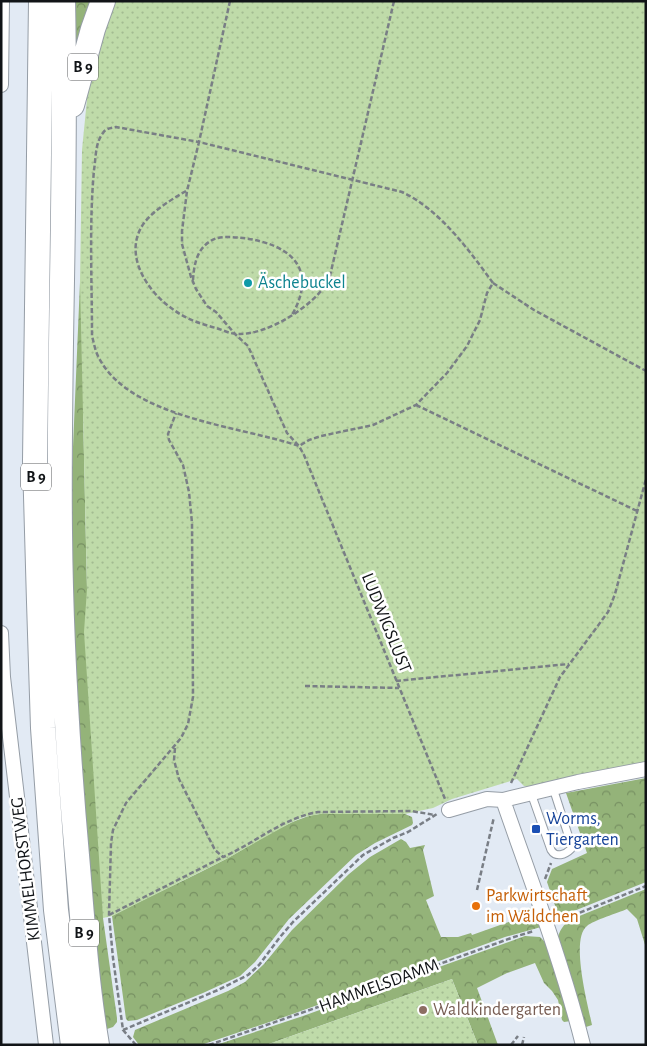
<svg xmlns="http://www.w3.org/2000/svg" width="647" height="1046" font-family="'Alegreya Sans',sans-serif">
  <style>
    .forest { fill: url(#forest-crowns) }
    .park { fill: url(#park-dots) }
    .lines { fill: none; stroke-linecap: round; stroke-linejoin: round }
    .service-casing { stroke: #959da6; stroke-width: 9 }
    .minor-casing { stroke: #959da6; stroke-width: 16 }
    .trunk-casing { stroke: #959da6; stroke-width: 26 }
    .path { stroke: #797e85; stroke-width: 2.5; stroke-dasharray: 5 2.5; stroke-linecap: butt }
    .service { stroke: #fff; stroke-width: 7 }
    .minor { stroke: #fff; stroke-width: 14 }
    .trunk { stroke: #fff; stroke-width: 24 }
    .culture-dot { fill: #0f9aa8; stroke: #fff; stroke-width: 2 }
    .transit-dot { fill: #1a4fb4; stroke: #fff; stroke-width: 2 }
    .food-dot { fill: #e8710a; stroke: #fff; stroke-width: 2 }
    .education-dot { fill: #8d6e63; stroke: #fff; stroke-width: 2 }
    .labels { text-anchor: middle; dominant-baseline: central; stroke-width: 5; stroke-linejoin: round; paint-order: stroke }
    .shield { fill: #fff; stroke: #585a5d; stroke-width: 1 }
    .shield-label { font-size: 16px; font-weight: bold; fill: #111417 }
    .culture-label { font-size: 18px; fill: #0d838f; stroke: #fff; text-anchor: start }
    .street-label { font-size: 18px; fill: #111417; stroke: #fff }
    .transit-label { font-size: 18px; fill: #164399; stroke: #fff; text-anchor: start }
    .food-label { font-size: 18px; fill: #c56008; stroke: #fff; text-anchor: start }
    .education-label { font-size: 18px; fill: #785e54; stroke: #fff; text-anchor: start }
  </style>
  <defs>
    <pattern id="forest-crowns" width="20" height="18" patternUnits="userSpaceOnUse" patternTransform="scale(1.25)"><rect width="20" height="18" fill="#94b379"/><path d="M2 6a3 3 0 1 1 6 0M12 15a3 3 0 1 1 6 0" fill="none" stroke="#779062"/></pattern>
    <pattern id="park-dots" width="8" height="8" patternUnits="userSpaceOnUse" patternTransform="scale(1.25)"><rect width="8" height="8" fill="#bfdba9"/><path d="M2 2h.1M6 6h.1" fill="none" stroke="#a3bb91" stroke-width="1.8" stroke-linecap="round"/></pattern>
  </defs>
  <rect width="100%" height="100%" fill="#e2eaf4"/>
  <path class="forest" d="M75,1H95L76,60Z
    M80,282L87,283L83,412L87,589L106,899L103,918L117,1018V1022L113,1027L104,1030L76,717L71,494Z
    M646,778V882L559,917L547,882L552,869L587,853L566,793Z
    M320,814H405L412,817L413,823L412,825L375,843L356,855L289,919L255,962L240,976L203,993L137,1020L128,1021L126,1019L112,916C150,896 190,878 228,858C252,845 294,816 320,814Z
    M401,839L406,842L410,848L425,845L423,850L434,896L426,900L441,937H458L471,933L472,935L520,918L518,911L533,907L541,927L505,937L290,1015L201,1045H139L133,1037L135,1030L228,991L245,982L264,964L292,930L349,874L370,857Z
    M646,889V948L637,919L627,909C618,913 594,920 587,926C570,939 588,1005 592,1025L586,1027L557,941C559,931 563,924 572,919Z
    M525,936L540,937L546,943L571,1021L564,1022L562,1020L558,1000L552,991L544,983L535,963L507,973L477,988L498,1045H478L452,979L266,1045H216L303,1016Z"/>
  <path class="park" d="M110,1H646V766L529,787L524,786L517,779L452,799L433,808L405,814H320L304,817L294,821L226,859L112,916L103,918L84,632L87,589L80,282L82,150L88,89Z
    M452,979L478,1045H266Z"/>
  <g class="lines">
    <g class="service-casing">
      <path id="service" d="M531,793L551,850C556,858 565,855 571,849V844L553,788"/>
    </g>
    <g class="minor-casing">
      <path id="minor" d="M1,85L2,1
        M1,633L3,677L46,1045
        M503,800C531,881 562,962 583,1045
        M449,810L487,799L503,800L578,782L646,769"/>
    </g>
    <g class="trunk-casing">
      <path id="trunk" d="M41,1L35,461L39,602L43,728L56,910L73,1045
        M63,1C67,178 58,355 60,532C61,643 68,756 78,867C83,927 87,986 97,1045
        M72,105L93,29L103,1"/>
    </g>
    <path class="path" d="M230,1L199,142L116,127C111,128 106,128 103,133C95,143 96,158 94,170C89,225 92,281 92,336C94,343 95,351 99,358C130,418 240,426 299,446L309,440L321,436L373,425L416,405L447,373L467,346L480,320L487,293L493,283C469,250 439,209 402,192L199,142L187,191L182,231V244L191,277L196,289L207,306L216,312L235,334L248,346L287,433L299,446L304,455L445,799
      M186,191C171,200 155,209 144,223C122,254 147,292 174,310C186,319 201,324 216,328C223,330 230,334 238,334C268,335 314,306 329,280L394,1
      M193,280C194,266 196,251 209,242C218,235 231,237 243,238C289,244 319,267 292,315
      M493,283L534,310L646,371
      M416,405L637,511
      M396,681L569,664
      M305,686L399,688
      M175,748L174,760L179,779L215,850L223,857C255,843 283,818 318,812L411,811L435,815
      M511,783L560,677L608,612L615,594L646,479
      M545,879L551,863
      M477,890L494,817
      M109,915L223,857
      M559,921L646,886
      M123,1030L218,990L248,975L259,965L280,937L293,922L363,855L393,838L408,832L437,814
      M136,1045L123,1030L113,958L109,915L111,843L113,830L126,803L181,738L188,724L193,697L192,523L189,492L183,465L169,440L168,434L176,413
      M209,1045L390,982L514,937L534,931
      M511,1045L518,1036
      M522,1045L524,1037"/>
    <use href="#service" class="service"/>
    <use href="#minor" class="minor"/>
    <use href="#trunk" class="trunk"/>
  </g>
  <circle class="culture-dot" cx="248" cy="283" r="5"/>
  <rect class="transit-dot" x="531" y="824" width="10" height="10" rx="2.5"/>
  <circle class="food-dot" cx="476" cy="906" r="5"/>
  <circle class="education-dot" cx="423" cy="1010" r="5"/>
  <g class="labels">
    <g class="shield">
      <rect x="68" y="53.5" width="30" height="27" rx="4"/>
      <rect x="21" y="463.5" width="30" height="27" rx="4"/>
      <rect x="69" y="919.5" width="30" height="27" rx="4"/>
    </g>
    <g class="shield-label">
      <text x="83" y="67">B 9</text>
      <text x="36" y="477">B 9</text>
      <text x="84" y="933">B 9</text>
    </g>
    <g class="culture-label">
      <text x="258" y="283">Äschebuckel</text>
    </g>
    <g class="street-label">
      <text transform="translate(386 623) rotate(68)">LUDWIGSLUST</text>
      <text transform="translate(26 869) rotate(-97)">KIMMELHORSTWEG</text>
      <text transform="translate(379 986) rotate(-20)">HAMMELSDAMM</text>
    </g>
    <g class="transit-label">
      <text x="546" y="819">Worms,<tspan x="546" dy="21">Tiergarten</tspan></text>
    </g>
    <g class="food-label">
      <text x="486" y="896">Parkwirtschaft<tspan x="486" dy="21">im Wäldchen</tspan></text>
    </g>
    <g class="education-label">
      <text x="433" y="1010">Waldkindergarten</text>
    </g>
  </g>
  <rect width="647" height="1046" fill="none" stroke="#111417" stroke-width="5"/>
</svg>
